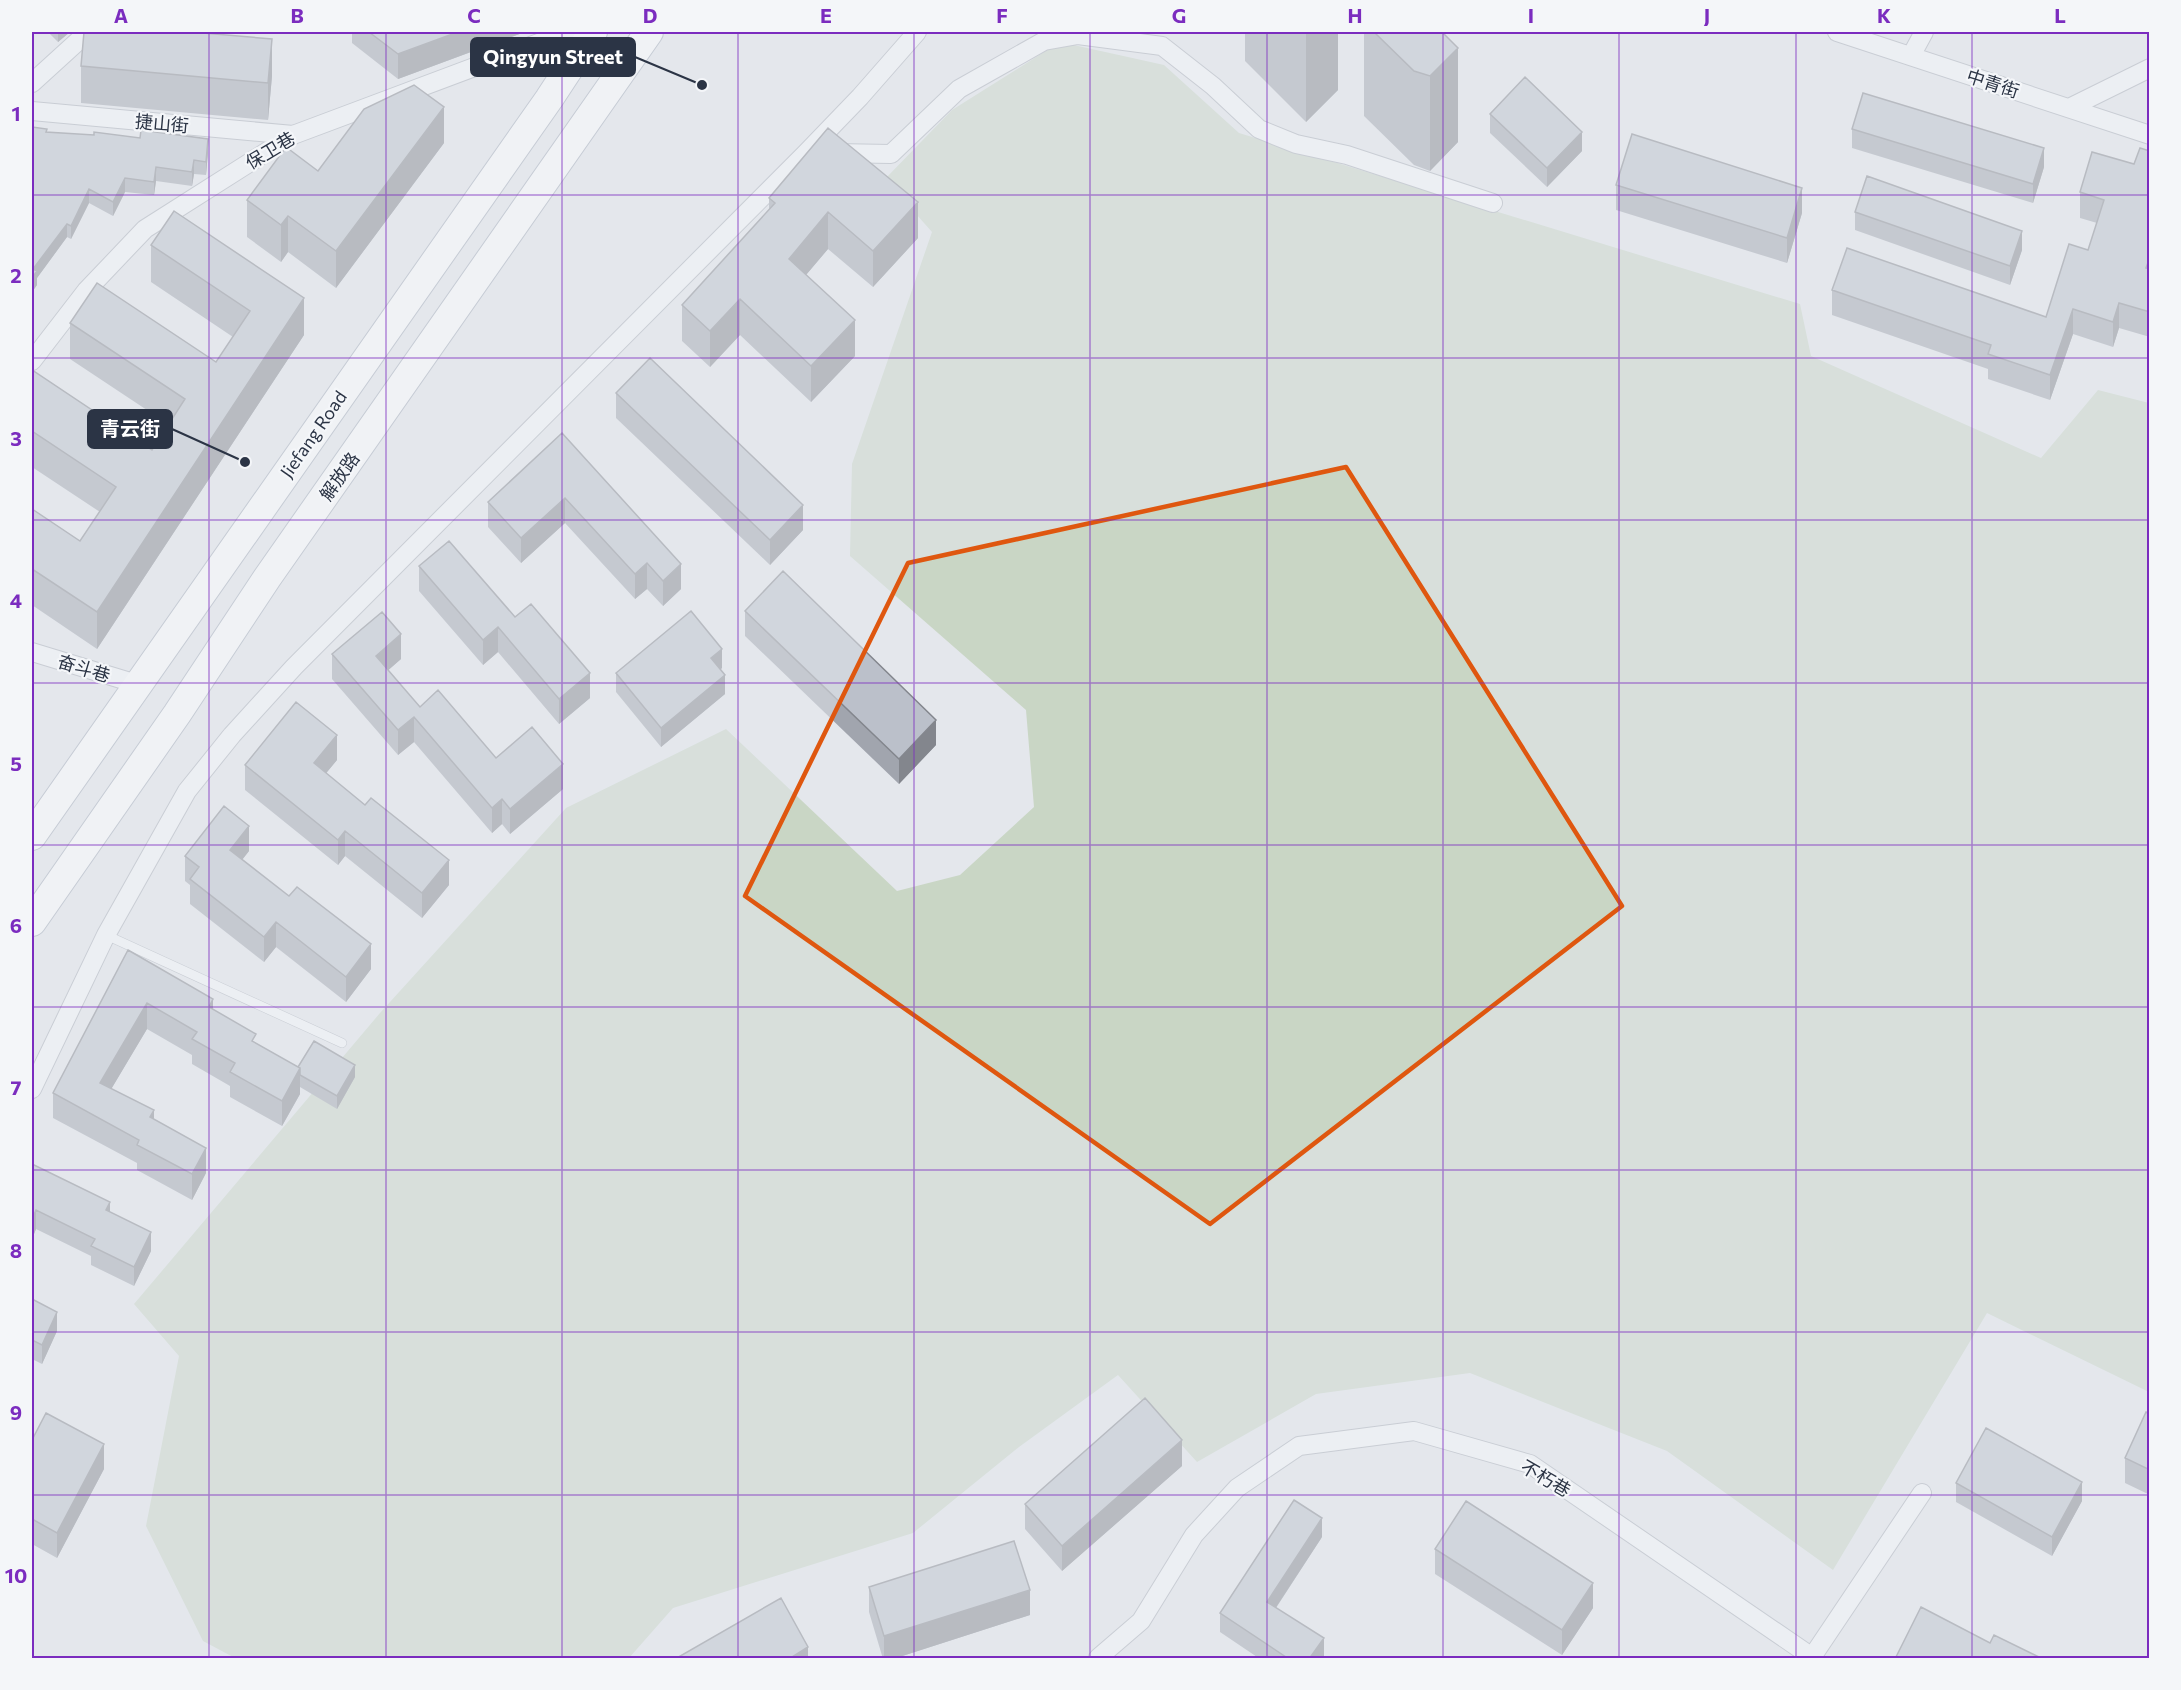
<svg xmlns="http://www.w3.org/2000/svg" width="2181" height="1690" font-family="Commissioner,'Noto Sans SC',sans-serif">
  <style>
    .green { fill: #c9d6c5 }
    .lines { fill: none; stroke-linecap: round; stroke-linejoin: round }
    .lane-casing { stroke: #a9aeb7; stroke-width: 10 }
    .street-casing { stroke: #a9aeb7; stroke-width: 20 }
    .primary-casing { stroke: #a3abb8; stroke-width: 30 }
    .lane { stroke: #f7f8fa; stroke-width: 9 }
    .street { stroke: #f7f8fa; stroke-width: 18 }
    .primary { stroke: #fff; stroke-width: 28 }
    .wall { fill: #a1a5ae }
    .shaded-wall { fill: #83868d }
    .building { fill: #bbc0ca; stroke: #83868d; stroke-width: 1.5 }
    .marked { fill: none; stroke: #df570f; stroke-width: 4.5; stroke-linejoin: round }
    .grid { fill: none; stroke: #7b2cbf; stroke-width: 1.5; stroke-opacity: 0.55 }
    .labels { text-anchor: middle; dominant-baseline: central; stroke-width: 4.5; stroke-linejoin: round; paint-order: stroke }
    .street-label { font-size: 18px; fill: #2b3445; stroke: #f4f6f9 }
    .leader { fill: none; stroke: #2b3445; stroke-width: 2 }
    .callout-dot { fill: #2b3445; stroke: #f4f6f9; stroke-width: 2 }
    .callout { fill: #2b3445; stroke: #2b3445; stroke-width: 2 }
    .callout-label { font-size: 20px; text-anchor: middle; font-weight: bold; fill: #fff }
    .neatline { fill: none; stroke: #7b2cbf; stroke-width: 2 }
    .grid-label { font-size: 20px; text-anchor: middle; font-weight: bold; fill: #7b2cbf }
  </style>
  <rect width="100%" height="100%" fill="#e4e7ec"/>
  <path class="green" d="M1060,42L1164,65L1239,133L1800,304L1811,356L2041,458L2098,390L2149,403V1392L1987,1313L1833,1570L1667,1451L1470,1373L1316,1394L1197,1462L1118,1375L1019,1447L913,1533L673,1608L629,1658H235L203,1641L146,1526L179,1356L134,1304L380,1013L566,808L726,729L897,891L960,875L1034,807L1026,710L850,556L852,464L932,232L885,179L952,110Z"/>
  <g class="lines">
    <g class="lane-casing">
      <path id="lane" d="M106,935L342,1043"/>
    </g>
    <g class="street-casing">
      <path id="street" d="M1837,32L2150,135
        M1911,56L1924,32
        M32,83L88,32
        M2069,108L2150,68
        M32,111L293,135
        M835,153L891,154L959,89L1044,41L1078,35L1162,46L1213,86L1259,129L1296,144L1347,155L1493,203
        M32,361L86,291L145,229L293,135L568,32
        M32,652L137,684
        M32,1089L106,935L187,791L232,735L294,667L806,153L860,97L917,32
        M1098,1658L1141,1621L1194,1535L1237,1488L1299,1446L1414,1431L1530,1464L1812,1657L1922,1493"/>
    </g>
    <g class="primary-casing">
      <path id="primary" d="M32,836L549,99L593,32
        M32,922L177,714L267,578L649,32"/>
    </g>
    <use href="#lane" class="lane"/>
    <use href="#street" class="street"/>
    <use href="#primary" class="primary"/>
  </g>
  <path class="wall" d="M48,32H70L58,42Z
    M197,32H222L220,34L272,76L268,120L81,103V66L198,32Z
    M352,32H525L398,79L352,43Z
    M1245,32H1338V90L1306,122L1245,61Z
    M1364,32H1442L1458,142L1430,171L1414,165L1364,116Z
    M1490,114L1582,151L1547,187L1490,133Z
    M32,127L47,132L208,152L206,175L194,174L192,186L156,181L154,195L125,192L113,216L89,203L71,239L67,237L37,278V285L32,292Z
    M828,128L918,238L873,287L828,249L806,275L855,356L811,402L740,335L710,367L682,341V305L769,210V198Z
    M1852,129L2044,167L2033,203L1852,148Z
    M444,143L336,288L288,252L281,262L247,237V200L318,171Z
    M2150,151V337L2119,328L2113,347L2073,334L2050,400L1988,379V369L1832,315V290L2046,317L2088,250L2097,223L2080,218V192L2134,164Z
    M1616,185L1802,213L1787,263L1616,210Z
    M1855,212L2022,250L2010,285L1855,230Z
    M151,245L304,335L97,649L32,605V509L80,541L100,512L32,467V370L152,450L168,424L70,359V323L216,362L233,337L151,282Z
    M616,393L803,530L770,565L616,418Z
    M562,433L681,589L663,606L647,589L635,599L565,523L521,563L488,527V502Z
    M419,566L515,617L590,698L559,724L498,652L483,665L419,591Z
    M745,611L936,745L899,784L745,636Z
    M332,654L401,659L388,670L420,707L496,758L563,789L510,834L502,824L492,833L414,742L398,755L332,679Z
    M722,668L720,670L725,694L661,747L616,692V673Z
    M337,760L326,773L365,805L449,885L422,918L345,856L338,865L245,790V765Z
    M249,851L242,860L371,969L346,1002L276,947L264,962L190,904V885L185,881V856Z
    M128,950L213,1010L256,1043L298,1067L355,1077L337,1109L300,1087V1094L282,1126L230,1097V1086L192,1064V1055L147,1029L111,1089L154,1120L206,1173L192,1200L137,1170V1163L53,1118V1093Z
    M32,1164L110,1212L151,1251L134,1286L91,1265V1256L36,1229L32,1239Z
    M32,1299L57,1331L42,1364L32,1359Z
    M2150,1414V1495L2125,1483V1458Z
    M32,1440L104,1469L57,1558L32,1544Z
    M1182,1466L1062,1571L1025,1529V1504Z
    M1956,1483L2082,1501L2052,1556L1956,1502Z
    M1322,1537L1276,1608L1324,1657L1322,1659H1260L1220,1632V1613Z
    M1435,1549L1593,1608L1562,1655L1435,1574Z
    M869,1587L1030,1615L893,1659H883L869,1612Z"/>
  <path class="shaded-wall" d="M58,32H70L58,42Z
    M211,32H222L211,44Z
    M458,32H525L398,79V54Z
    M1306,32H1338V90L1306,122Z
    M272,39V76L268,120V83Z
    M1458,48V142L1430,171V76Z
    M444,107V143L336,288V251Z
    M1582,132V151L1547,187V168Z
    M208,139V152L206,175V162Z
    M2044,148V167L2033,203V184Z
    M194,160V174L192,186V172Z
    M156,167V181L154,195V182Z
    M125,178V192L113,216V202Z
    M1802,188V213L1787,263V238Z
    M89,189V203L71,239V226Z
    M918,202V238L873,287V251Z
    M828,212V249L789,295V259Z
    M288,216V252L281,262V225Z
    M67,224V237L37,278V285L32,292V278L33,269Z
    M2022,231V250L2010,285V266Z
    M2150,257V282L2146,268Z
    M304,298V335L97,649V612Z
    M740,299V335L710,367V331Z
    M2119,303V328L2113,347V322Z
    M2073,309V334L2050,400V375Z
    M855,320V356L811,402V366Z
    M565,498V523L521,563V538Z
    M803,505V530L770,565V540Z
    M647,563V589L635,599V574Z
    M681,564V589L663,606V581Z
    M498,627V652L483,665V640Z
    M401,634V659L376,681V656Z
    M722,649V668L711,677V658Z
    M590,673V698L559,724V699Z
    M725,675V694L661,747V728Z
    M414,717V742L398,755V730Z
    M936,720V745L899,784V759Z
    M337,735V760L314,788V763Z
    M563,764V789L510,834V809Z
    M502,799V824L492,833V808Z
    M249,826V851L230,875V850Z
    M345,831V856L338,865V840Z
    M449,860V885L422,918V893Z
    M276,922V947L264,962V937Z
    M371,944V969L346,1002V977Z
    M213,999V1024L209,1007Z
    M147,1003V1029L100,1108V1083Z
    M355,1065V1077L337,1109V1096Z
    M300,1068V1094L282,1126V1101Z
    M154,1110V1135L150,1117Z
    M206,1148V1173L192,1200V1174Z
    M110,1202V1221L106,1210Z
    M36,1210V1229L32,1239V1220Z
    M151,1232V1251L134,1286V1267Z
    M57,1312V1331L42,1364V1345Z
    M1182,1440V1466L1062,1571V1546Z
    M104,1444V1469L57,1558V1533Z
    M2082,1482V1501L2052,1556V1537Z
    M1322,1518V1537L1267,1621V1602Z
    M1593,1583V1608L1562,1655V1630Z
    M1030,1590V1615L893,1659H884V1636Z
    M1324,1638V1657L1322,1659H1309Z
    M808,1647V1659H789Z"/>
  <path class="building" d="M84,32H191L272,39L268,83L81,66Z
    M369,32H458L398,54Z
    M1374,32H1442L1458,48L1430,76L1414,71Z
    M1525,77L1582,132L1547,168L1490,114Z
    M414,85L444,107L336,251L288,216L281,225L247,200L286,147L318,171L364,109Z
    M1863,93L2044,148L2033,184L1852,129Z
    M32,127L47,129L46,132L94,135V132L140,138L141,130L208,139L206,162L194,160L192,172L156,167L154,182L125,178L113,202L89,189L71,226L67,224L33,269L37,271L32,278Z
    M828,128L918,202L873,251L828,212L789,259L855,320L811,366L740,299L710,331L682,305L775,203L769,198Z
    M1632,134L1802,188L1787,238L1616,185Z
    M2140,148L2150,151V257L2146,268L2150,269V312L2119,303L2113,322L2073,309L2050,375L1988,354L1991,345L1832,290L1847,248L2046,317L2069,244L2088,250L2104,200L2080,192L2092,152L2134,164Z
    M1867,176L2022,231L2010,266L1855,212Z
    M174,211L304,298L97,612L32,569V509L80,541L116,487L32,431V370L152,450L185,399L70,323L97,283L216,362L250,311L151,245Z
    M650,358L803,505L770,540L616,393Z
    M562,433L681,564L663,581L647,563L635,574L565,498L521,538L488,502Z
    M449,541L515,617L531,604L590,673L559,699L498,627L483,640L419,566Z
    M783,571L936,720L899,759L745,611Z
    M691,611L722,649L711,658L725,675L661,728L616,673Z
    M382,612L401,634L376,656L420,707L438,690L496,758L532,727L563,764L510,809L502,799L492,808L414,717L398,730L332,654Z
    M296,702L337,735L314,763L365,805L371,798L449,860L422,893L345,831L338,840L245,765Z
    M224,806L249,826L230,850L289,896L297,887L371,944L346,977L276,922L264,937L190,879L199,867L185,856Z
    M128,950L213,999L209,1007L256,1034L252,1041L300,1068L282,1101L230,1072L235,1063L192,1039L197,1032L147,1003L100,1083L154,1110L150,1117L206,1148L192,1174L137,1145L139,1140L53,1093Z
    M314,1041L355,1065L337,1096L300,1075V1068L298,1067Z
    M32,1164L110,1202L106,1210L151,1232L134,1267L91,1246L95,1239L36,1210L32,1220Z
    M32,1299L57,1312L42,1345L32,1340Z
    M1145,1398L1182,1440L1062,1546L1025,1504Z
    M2146,1412L2150,1414V1470L2125,1458Z
    M46,1413L104,1444L57,1533L32,1519V1440Z
    M1986,1428L2082,1482L2052,1537L1956,1483Z
    M1294,1500L1322,1518L1267,1602L1324,1638L1309,1659H1289L1220,1613Z
    M1466,1501L1593,1583L1562,1630L1435,1549Z
    M1014,1541L1030,1590L884,1636L869,1587Z
    M781,1598L808,1647L789,1659H675Z
    M1921,1607L1990,1643L1994,1635L2043,1659H1895Z"/>
  <path d="M0 0H2181V1690H0ZM1346,467L1622,906L1210,1224L745,896L908,563Z" fill="#e4e7ec" fill-opacity=".55" fill-rule="evenodd"/>
  <path class="marked" d="M1346,467L1622,906L1210,1224L745,896L908,563Z"/>
  <path class="grid" d="M209,32V1658M386,32V1658M562,32V1658M738,32V1658M914,32V1658M1090,32V1658M1267,32V1658M1443,32V1658M1619,32V1658M1796,32V1658M1972,32V1658M32,195H2150M32,358H2150M32,520H2150M32,683H2150M32,845H2150M32,1007H2150M32,1170H2150M32,1332H2150M32,1495H2150"/>
  <g class="labels">
    <g class="street-label">
      <text transform="translate(1993 83) rotate(18)">中青街</text>
      <text transform="translate(162 123) rotate(5)">捷山街</text>
      <text transform="translate(270 150) rotate(-31)">保卫巷</text>
      <text transform="translate(313 434) rotate(-55)">Jiefang Road</text>
      <text transform="translate(339 476) rotate(-55)">解放路</text>
      <text transform="translate(84 668) rotate(17)">奋斗巷</text>
      <text transform="translate(1546 1478) rotate(30)">不朽巷</text>
    </g>
  </g>
  <path class="leader" d="M702 85L635 57M245 462L172 429"/>
  <g class="callout-dot">
    <circle cx="702" cy="85" r="6"/>
    <circle cx="245" cy="462" r="6"/>
  </g>
  <g class="callout">
    <rect x="471" y="38" width="164" height="38" rx="6"/>
    <rect x="88" y="410" width="84" height="38" rx="6"/>
  </g>
  <g class="callout-label">
    <text x="553" y="64">Qingyun Street</text>
    <text x="130" y="436">青云街</text>
  </g>
  <rect width="2181" height="1690" fill="none" stroke="#f4f6f9" stroke-width="66"/>
  <rect x="33" y="33" width="2115" height="1624" class="neatline"/>
  <g class="grid-label">
    <text x="121" y="23">A</text>
    <text x="297" y="23">B</text>
    <text x="474" y="23">C</text>
    <text x="650" y="23">D</text>
    <text x="826" y="23">E</text>
    <text x="1002" y="23">F</text>
    <text x="1179" y="23">G</text>
    <text x="1355" y="23">H</text>
    <text x="1531" y="23">I</text>
    <text x="1707" y="23">J</text>
    <text x="1884" y="23">K</text>
    <text x="2060" y="23">L</text>
    <text x="16" y="121">1</text>
    <text x="16" y="283">2</text>
    <text x="16" y="446">3</text>
    <text x="16" y="608">4</text>
    <text x="16" y="771">5</text>
    <text x="16" y="933">6</text>
    <text x="16" y="1095">7</text>
    <text x="16" y="1258">8</text>
    <text x="16" y="1420">9</text>
    <text x="16" y="1583">10</text>
  </g>
</svg>
